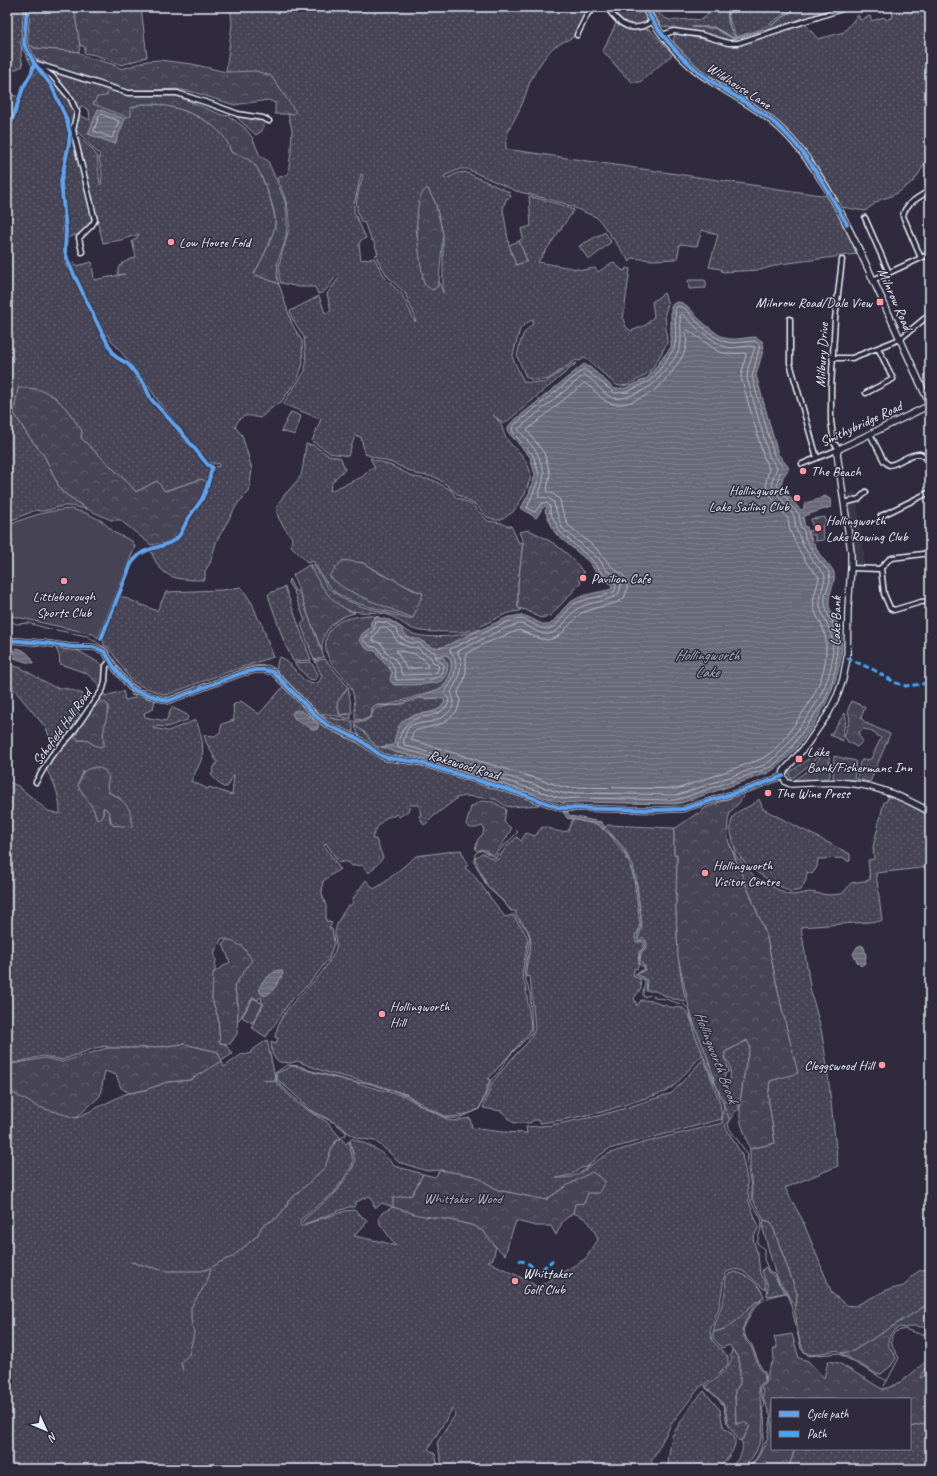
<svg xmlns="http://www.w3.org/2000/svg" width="937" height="1476" font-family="Caveat,sans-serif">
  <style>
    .built { fill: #3b3749 }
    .grass { fill: url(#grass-dots); stroke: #979aa6; fill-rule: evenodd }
    .forest { fill: url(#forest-crowns); stroke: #979aa6 }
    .green { fill: #464455; stroke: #979aa6 }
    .water { fill: url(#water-rules); stroke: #9c9fab }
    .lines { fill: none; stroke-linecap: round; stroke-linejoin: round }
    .shore { stroke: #b5bbc5; stroke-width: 1 }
    .stream { stroke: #9c9fab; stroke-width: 1 }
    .street-casing { stroke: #e8f1f8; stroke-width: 7 }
    .secondary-casing { stroke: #e8f1f8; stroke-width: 8 }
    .street { stroke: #2f2a3d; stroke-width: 4 }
    .secondary { stroke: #2f2a3d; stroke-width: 5.5 }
    .quiet { stroke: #3fa9f5; stroke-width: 3; stroke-dasharray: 6 3; stroke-linecap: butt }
    .cycleway-casing { stroke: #2f2a3d; stroke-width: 6 }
    .cycleway { stroke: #60a3ed; stroke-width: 4 }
    .poi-dot { fill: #ff9aa2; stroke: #2f2a3d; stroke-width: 1.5 }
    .labels { text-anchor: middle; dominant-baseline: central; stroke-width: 3; stroke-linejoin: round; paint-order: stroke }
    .street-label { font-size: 14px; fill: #e8f1f8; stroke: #2f2a3d }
    .poi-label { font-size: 14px; fill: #e8f1f8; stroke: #2f2a3d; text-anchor: start }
    .park-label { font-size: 14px; fill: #afb4bf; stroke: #2f2a3d }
    .water-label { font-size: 15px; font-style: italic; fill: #afb4be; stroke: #2f2a3d }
  </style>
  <defs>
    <pattern id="grass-dots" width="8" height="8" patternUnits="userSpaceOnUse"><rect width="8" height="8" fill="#464455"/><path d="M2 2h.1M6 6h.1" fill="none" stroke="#615f6e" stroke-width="1.8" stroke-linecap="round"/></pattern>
    <pattern id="forest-crowns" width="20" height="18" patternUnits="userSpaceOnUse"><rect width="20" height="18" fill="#464455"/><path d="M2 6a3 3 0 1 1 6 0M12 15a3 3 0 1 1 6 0" fill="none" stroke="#615f6e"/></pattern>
    <pattern id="water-rules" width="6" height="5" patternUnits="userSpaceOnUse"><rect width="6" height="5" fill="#696978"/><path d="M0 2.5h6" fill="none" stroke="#7e7f8c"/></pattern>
  </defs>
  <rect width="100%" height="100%" fill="#2f2a3d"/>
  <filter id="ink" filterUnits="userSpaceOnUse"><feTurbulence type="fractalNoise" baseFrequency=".025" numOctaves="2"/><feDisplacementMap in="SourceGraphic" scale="8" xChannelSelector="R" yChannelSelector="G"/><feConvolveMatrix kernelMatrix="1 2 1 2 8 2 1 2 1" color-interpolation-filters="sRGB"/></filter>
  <g filter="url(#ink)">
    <path class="built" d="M856,492L864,550V566H853L845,494Z"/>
    <path class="grass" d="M7,7H25L21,56L23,66L14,70H7Z
      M29,7H74L80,45L79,52L35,48L26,43Z
      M230,7H596C584,13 583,27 575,36C573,38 559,43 553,48C545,55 534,73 529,84C527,90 525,97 522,104C516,119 504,132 506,149L827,196L845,227L857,254L781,264L760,270L722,272L721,269L709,267L718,235L702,230L697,246L680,244L677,259L652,260L632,258L630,262L600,221L596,217L563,203L516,191L467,169H460L444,176L445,179L458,173L465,172L509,192L511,197L506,199L503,209L509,245L516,265L527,261L519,241L523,238L521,229L531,226L529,196L562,205L574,210L538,262L583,270L595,268L598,272L613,262L622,270L625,271L626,268L630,269L623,319L626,327L631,331L646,325L654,316L652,302L664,293L668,304L665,313L667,343L660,356L651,370L644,376L628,385L621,386L616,385L588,360L584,358L580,361L576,360L548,379C541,381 532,381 526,377L517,356L520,343L524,333L533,323V319L525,324L520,329L513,355V359L524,382L544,383L573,364L577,363L504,424L493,415C506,426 500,431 509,442C512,446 517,449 520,453C526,460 530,468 531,476L525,494L513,512L501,520H496L487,517L477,506L457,494L447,485L435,477L416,474L395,464L365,454L361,437L355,436L348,456L330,453L312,441L321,419L283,404L305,371L306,363L304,337L292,318L290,311L319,296L325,313L331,311L327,294L338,279L336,277C329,284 328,292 318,294L315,287H299L281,283C274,264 287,245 289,226C290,208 284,195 277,178L288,174L291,151L292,130L288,114L295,112L271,76L226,72L232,23ZM361,174L363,175C358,194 352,205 362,223L364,222L371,240H373L378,254L375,255L376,257L388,277L405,293L416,319L415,322L402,294L386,279L374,258L361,260L359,244L361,240L366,238L354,212V205ZM427,188L435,202L443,234V293L439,281L437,287L424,284L416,228Z
      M608,7H641L647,18V22C641,26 632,25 625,24Z
      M648,7H653C670,29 678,16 700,20C706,18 709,13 707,7H728C726,17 729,29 735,37L734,38L714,27H692L714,28L734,39L764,31L798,7H843L801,20L749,39L733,42L678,31V29L662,26Z
      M730,7H795L762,29L736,37L728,16Z
      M891,7H930V162L926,161L915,180L899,192L889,197L881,199L865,211L841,207C823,176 803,141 775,119C754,101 728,90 706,73C693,64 684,53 673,41L675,34H678L737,46L804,23L818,39L844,32L858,15L860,20L870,16L872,21L884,17L886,20L893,17Z
      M616,23C629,33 637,26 650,30L673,54L640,82H632L623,74L603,51Z
      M37,71L50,87L65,120L69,136L60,186L65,263L67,268L70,267L100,331L113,355L128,366L150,401L174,427L184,441L210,467L206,482L202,479L164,491L157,481L136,492L130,485L81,438L82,431L68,411L54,396L14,413L27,434L45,457L61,491L87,509C80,508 74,506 68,506C57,505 46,514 36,510L7,522V140L25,87Z
      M47,71L109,90L106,96L131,108C134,107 138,105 142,104C169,102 202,115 222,133C227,138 230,145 231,152C239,155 249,158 255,165C263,176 277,214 275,226C271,243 262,259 254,274L279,284L292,324L302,341L303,364L298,378L281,402L273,407L260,418C247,415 241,413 235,427L242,435L252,469L249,492L238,503L217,540L210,563L205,571V580C178,580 161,580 151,551C181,544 178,537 192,514C196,507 203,502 206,494C210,486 211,476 213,467L219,466V463L216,464L208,462L158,401L148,385L103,330L71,263L74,262L76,266L92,262L94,280L125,274L118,275C117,263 127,261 136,257L132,241L136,239L139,234L121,240L103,243L75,134L91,148L97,156L100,184L101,185L102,174L99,158L100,154L97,152L75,129L76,120L79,121V115L90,120L89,110L81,106L79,111L72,98Z
      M44,72L51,78L72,105L74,113L72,135L93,216L92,218L93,220C86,231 79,235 66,238L63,185L70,145V128L51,84L43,74Z
      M7,89L14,96H19L13,115L7,116Z
      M235,116L263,121L265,124L262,131L256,135Z
      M605,232L611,242L589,260L579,246Z
      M306,444L313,445L328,455L341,458L345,470C337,476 331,481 330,491L362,477L371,468H375L370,458L392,466L414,477L433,480L451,490L457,499L459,498L472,505L488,521L501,523L508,526H511L519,543L523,542L518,585V607L521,608L520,611C499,612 484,629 463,632C458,632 453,632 448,632C434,631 422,634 409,627C401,623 394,616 385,614C368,610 354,616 338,605C325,595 317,579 309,565H314L328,588L343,599L363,607L387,613L411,620L412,619C389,609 346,606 330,587C323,579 318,569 313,561L308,563L291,546L292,538C278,518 268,511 289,490C293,485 298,481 301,475C304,465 304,454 306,444ZM363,563C373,569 383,575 394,580C404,585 413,590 423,593L364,598L345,588L330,576Z
      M289,579L295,591H299L324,657L314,660L301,624L305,621L294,592L288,583Z
      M241,587L252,603L259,621H261L273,657L225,673L166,695L143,687L131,680L109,648L104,645L103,637L120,596L157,611L166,592L222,590Z
      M285,587L311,660L293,661L284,642L268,595L270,593Z
      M280,657C293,661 304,691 319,682L322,676L315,661L325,659L348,687L337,703L340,715L351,714V719L317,712L276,670L278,660Z
      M311,662L318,674L317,678L314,680L309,679L294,663Z
      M7,664L21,668L54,687L69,689L83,694L74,710L82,716L71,733L48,757L53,746L46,728L7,681Z
      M284,686L313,718L335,732L358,743L383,760L418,765L511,793L530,799L539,805L511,807L506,806L497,800L494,799L465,796L456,798L455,800L435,815L428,822L424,825L419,816L421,815L419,805H410L408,811L399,817L396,814L394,816C383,815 375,830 372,839H376L383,858L369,873L362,865L352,866C348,861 346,861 339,863L326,843L324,845L340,869L323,881L322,894L326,906V921L332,923L329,928L332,929L334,943L329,958L310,983L291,1000L266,1037L251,1027L264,1004L261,1002L262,998L260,997L258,1000L253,997L239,1020L237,1019L238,1004L234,986L245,970L234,945L222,938L214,953L216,959L212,999L218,1017L220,1043L225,1044L232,1054L221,1061L218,1052L184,1044L148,1048H107V1046L95,1048L62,1060L43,1056L10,1064L7,1070V781L18,786L48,811L60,814C60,797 55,783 46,769L54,755L75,736L78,740H87L94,745H104L103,734L106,703L101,702L99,699L101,692L103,691L105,696L123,691L125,700L135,698V695L132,696L130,690L147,698L155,700L153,709L144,713L145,717L166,721L172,707L187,715L188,718L187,720L167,727L153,726V728L168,731L196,720C201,734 206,749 200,763C197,769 194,775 191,781L208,789L209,787L232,795L234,774L227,787H223L211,775L213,772L212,771L217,762L206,742L204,735L215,736L220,732L222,724L234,720L233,705L241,701L259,714ZM83,771L108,777L107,785L108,792L120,798L132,827L110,821L109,812L105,808H103V817L101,819H97L94,810L78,786Z
      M421,698H442L445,701C439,717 417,710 406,719C399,724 396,736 394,745L382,747L386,748L394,752L417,757L416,760L390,757L380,753L360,738L356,729L355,722C370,723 369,718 376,708L402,704Z
      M317,716L349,721L353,723V732L351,733L331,725Z
      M888,795L899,799L930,816V867L876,873L882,921L801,927L811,992L821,1029L827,1066L838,1166L785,1188L802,1219L832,1293L846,1305L855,1306L887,1290L904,1286L912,1276L919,1271L930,1268V1303L852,1352L841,1353L838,1350L811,1355L804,1352L799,1338L794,1305L796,1306L797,1294L771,1222L764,1220L753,1200L750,1169V1149L775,1143L768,1097L770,1081L797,1073L781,1005L766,934L729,843L737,857L755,877L786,894L794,895L809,892L829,895L841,894L844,892L851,883L870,880L868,860L874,859L873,847L884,802L887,801Z
      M759,799L763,809L850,854V861H847L845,858L818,859L817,867L812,874L807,872L806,880L801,890L791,892C773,883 740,866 734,846C733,843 733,840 732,837C730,830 730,822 734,816C739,808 752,808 759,799Z
      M573,819L599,825L611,836L627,858L625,859H628L634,879L640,924L637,934H635L636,942H644V947L639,952L638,968L634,969L633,976L640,979L641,989L634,998L637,1006L641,1000L655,1001L659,1004L665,1005L669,1007L683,1008L687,1012L690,1017L703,1055L700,1057L675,1085L665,1092L602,1112L562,1120L540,1123L538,1120H534L530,1123H514L507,1118L508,1117L501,1111L483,1108L492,1083L514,1056L528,1042L533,1034L535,1028L530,976L526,977C524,963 535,946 529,933C526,926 520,920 516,915V911H512L487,885L475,860V858L482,853L495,860L498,859L506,847L517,837L521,841L526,833L535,836L542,827C554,827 554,834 568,831Z
      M608,825L674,828V855L677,854C676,903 674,953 686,1001L673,999L655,991H646L647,980L637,974L645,970V967L640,961L641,953L647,946V942L643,937L640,941L638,940L642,926L636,877L633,866L623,847L605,827Z
      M461,850L468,865L465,868L473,874L505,917L512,915L523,929L528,939L522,974L526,989L531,1027L529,1033L488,1079H490L480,1108L471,1113L452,1117H447L425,1106L406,1094L374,1084L325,1072L297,1061L291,1063L280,1062L276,1060L272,1053L271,1042L276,1044L278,1039L275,1037C281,1002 314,990 329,961C332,957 335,952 336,948C337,943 334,937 335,932C336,923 343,913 348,905L350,906L353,902L352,900L366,880L374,889L385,882L416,856Z
      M267,1040L276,1082L295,1101L312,1113L327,1122L346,1144L349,1141L353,1161L352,1166L335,1192L301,1219L300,1222L301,1226H304L309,1223L345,1211L354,1210L368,1221L354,1236L383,1242L396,1246L380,1224L379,1218L382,1213L393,1207L382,1203L377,1207H374L372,1198L369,1196L356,1202L354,1207H349L305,1224L302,1223L304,1219L331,1197L338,1190L353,1167L355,1161L350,1140L351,1138C369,1145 383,1150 394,1166L423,1174L412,1195L443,1219L451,1220L475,1226L484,1232L496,1246L493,1259L488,1261C505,1270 522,1277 538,1287L585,1259L598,1240C593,1226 587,1217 573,1213L575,1203L566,1186L546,1200L498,1190L474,1176L440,1170L427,1171L398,1162L389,1152L375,1141L357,1138L347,1132L341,1126L313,1111L277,1079L276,1074L277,1073L292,1066L299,1067L309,1071L356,1083L404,1096L448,1120L454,1121L470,1118L472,1128L502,1132L527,1133L526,1127L552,1125L598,1116L619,1110L672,1093L704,1058L720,1103L722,1119L609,1149L597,1157L587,1167L581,1168L571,1175L556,1178C560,1178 567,1178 571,1177C587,1171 599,1156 616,1151C650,1140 687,1132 722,1123L724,1101L728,1094L727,1084L730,1081C730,1072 733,1063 724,1058L725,1052L748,1040L750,1047L746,1063L740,1103L739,1109L735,1112L725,1126L742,1155L747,1179L749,1202L758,1225V1228L753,1239L758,1255L760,1274L765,1282L766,1290C754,1283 742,1261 726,1273L723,1280V1286L719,1307L710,1331L712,1340L728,1357V1364L720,1373L699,1388L672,1423L651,1462L659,1469H443L437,1443L455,1415L453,1408L428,1449L435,1454L439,1469H7V1089L76,1118L125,1094L145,1090L167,1082L190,1080L218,1063L222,1062L224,1067L242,1054L245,1055L251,1053V1051Z
      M735,1272C747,1274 761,1285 764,1297C750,1305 741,1319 728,1327C723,1330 717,1331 713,1332C716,1319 723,1306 725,1292C727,1284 723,1280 729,1274Z
      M732,1350L738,1357L740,1363V1384L735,1391L736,1424L744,1422L750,1426L744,1438L739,1441L733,1431L729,1427L725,1408L722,1402L705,1386C716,1379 728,1371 732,1358L730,1356Z
      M704,1391L720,1410L722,1422L724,1428C747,1439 729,1457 718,1469H669L668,1461L672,1436L690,1407Z
      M930,1422V1469H788L795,1449H910V1427Z"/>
    <path class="forest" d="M74,7H141L147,57L122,65L95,55L84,53L85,47L80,45L79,40Z
      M26,43L35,48L79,52L83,56L112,64L122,69L147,61L159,60L192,64L226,72L256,71L271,76L296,112L293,114H275V103L268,100L234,105L193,92L176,89L129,92L52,68L44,62L33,58Z
      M109,90L133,95H174L222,115L229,116L245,128L252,137L260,156L268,161L285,201L287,214V227L285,242L278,260L277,276L279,284L254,274C262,259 271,243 275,226C278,214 263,176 255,165C249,158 239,155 231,152C224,120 172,102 142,104C138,105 134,107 131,108V116L127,117L93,104L97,97L106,96Z
      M427,188L435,202L443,234L439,281L437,287L432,290L424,284C421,263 408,202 427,188Z
      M18,388C25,388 34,388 40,390C60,396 71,415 82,431L81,438L130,485L136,492L157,481L165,491L202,479L206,482C205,487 204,493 201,497C199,502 194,506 192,510C178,531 180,541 151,545L120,520H111L87,509L61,491L45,457L27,434L14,413Z
      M529,530C554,542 568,551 584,573L578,577L581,583L550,616L540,618L526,610L518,608V585L523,542L519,532Z
      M343,560L363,563L382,575L393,579L413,590L423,593L413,618L364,598L344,588L329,576Z
      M309,565C322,587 330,604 355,613C336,617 321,630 322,651L293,575Z
      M368,615L379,617H375L371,622V627L362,634L370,650L376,651C380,659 387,664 392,672L391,677L395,685L432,683L442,680L440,657L436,656L441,654L448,656C455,666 450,682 440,689L388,705H375L372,708L370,717L363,720L355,719C355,709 355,697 351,688C347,679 338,672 332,664C320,647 325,625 346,619C353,617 361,616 368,615Z
      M389,620C397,623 403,630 411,633C426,640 466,636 480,629L452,644L443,647L434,648L427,645L423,641L407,637L403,634L398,626Z
      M55,646L75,649L103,665L104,677L99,691L98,684L86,673L60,664L59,655Z
      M851,701L865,707L861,718L866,723L890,734L870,782L860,780L857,779L860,762L862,760L871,759L881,738L869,730L863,729L859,732V736L863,741L857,747L848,742L844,736L850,720L848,710Z
      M101,702L106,703L109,706L103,734L104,745L100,747L94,745L87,740H78L75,736L89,712Z
      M845,713C849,724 840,730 843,741L830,735Z
      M819,749L822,751L812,763L791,779L789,773L812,756Z
      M824,752L829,755L830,776L828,779L794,780L814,766Z
      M834,756L856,761L854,780H833Z
      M97,767L104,770L109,777L107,785L108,792C125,801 132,807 132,827L112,825L109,812L105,808H103V816L101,819H97L94,810L78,786C82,773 82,769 97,767Z
      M745,792C741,804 735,805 730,813C727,820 727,836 729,843L766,934L781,1005L798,1073L770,1081L768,1097L775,1143L750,1149L740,1120V1103L746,1063L750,1047L747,1040L725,1052L724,1058L727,1063L729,1072H726L722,1086L727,1084L728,1094L724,1101L714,1082L695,1035L678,957L676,910L677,854L674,855V828H676L696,814L700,813L705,808Z
      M481,801L494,802L506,809L504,822L511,828C509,837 500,846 495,855H493L482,849L477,851L475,849L478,839L483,834L484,828L482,826C476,828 471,830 466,825L471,807Z
      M227,939L243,947L252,960L234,986L238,1004L237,1034L230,1044L220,1043L218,1017L212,999L213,973L230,962L223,944Z
      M184,1044L218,1052L222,1062L218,1063L190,1080L167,1082L145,1090L130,1093L121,1088L116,1075L105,1071L100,1096L76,1118L39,1107L7,1090V1075L12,1064L45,1058L62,1062L107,1048H148Z
      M440,1170L475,1176L498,1190L546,1200L566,1186L592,1172L605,1181L599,1193H588L584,1203L575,1204L573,1213L563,1221L556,1235L551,1226H536L516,1221L510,1238L505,1255L495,1246L484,1232L475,1226L451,1220L418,1215L393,1207V1198L412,1195L423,1174L435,1177Z
      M764,1220L771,1222L797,1294L796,1306L794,1305L788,1293L780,1283L775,1273L763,1229Z
      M766,1267L768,1272C776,1276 779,1285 785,1293L767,1296L768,1286L762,1272L763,1269Z
      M761,1299L760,1301C751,1308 746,1319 742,1330L746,1341L751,1346L759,1367L765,1375L764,1381L758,1388L763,1417L762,1436L756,1452L744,1469H729C737,1460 746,1453 741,1440L744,1438L750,1426L744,1422L736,1424L735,1391L740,1384V1363L738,1357L729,1345L722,1348L713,1338V1332C718,1331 724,1330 728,1327C740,1319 748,1306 761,1299Z
      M930,1303V1329C922,1327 913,1324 905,1328L900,1327C890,1331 885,1340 891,1350C893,1353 895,1355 896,1358L891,1366L881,1374L875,1373L841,1353L853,1351Z
      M792,1334L799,1358L808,1361L824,1378L828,1361L839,1363L882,1389C900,1387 916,1369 930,1358V1364L925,1368L920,1378L930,1373V1422L910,1427V1399H772V1449H795L788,1469H748L759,1456L768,1437L771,1418L763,1398V1391L761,1388L768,1379V1371L774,1359L773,1349L777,1348L774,1337Z"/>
    <path class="green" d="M519,241L527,261L516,265L509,245Z
      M689,280H704L706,281V288L689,289L688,281Z
      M291,412L301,416L295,435L281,431Z
      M71,509L86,513L102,521L115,533L132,541L135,547L98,638L93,634L7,615V544L13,542L10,525C28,516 51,510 71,509Z
      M825,517L826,525L822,526L824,540L815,541V535H809L808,531L813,530L811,519Z
      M348,687L352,713L340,715L337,703Z
      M253,998L263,1004L252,1023L242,1017Z"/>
    <path class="water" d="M98,109L125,119L115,144L88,134Z
      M678,302C688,303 692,312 699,319C706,325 716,334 725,338C734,341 747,337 756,337L762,341L764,347L756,375L778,454L789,468L783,477L781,485L800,510L804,509V505C808,501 811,502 816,500C820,499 821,498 825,496L830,499L831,507L806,515L803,517L805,527H807L809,536L811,537L812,543H814C817,550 820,556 825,561C827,564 831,567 833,570C838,581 828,592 829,603C829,610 833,614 836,619C838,624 840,632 841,637C848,680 804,752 768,773L681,803L674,804L579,802L563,803L417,757L394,752L386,748L381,747L394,745C395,737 397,726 403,721C415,710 439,718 445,701L442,698L425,699L419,697L421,695L443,688L450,675L452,661L447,655L436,656L443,657L448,664C448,670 446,677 441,681C433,685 401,686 393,684L390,680L392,672C387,664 380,659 376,651L368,650L359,641L362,634L371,627V622L375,617L389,620L401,627L404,634L411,639H420L427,645L434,648L443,647L508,617C512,617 517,615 521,615C531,616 539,625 549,625C557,619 561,610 568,604C580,594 597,593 612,589L611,584L599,576L588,561L557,535L554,531L545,511L547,507L544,506L536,518L521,508L529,493L535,475L530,457L508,432V427L511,423L584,364L591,368L615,389L626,388L647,378L651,373L671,347V307L673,304Z
      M16,648C25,649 31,656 34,663C24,663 17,658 7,656V651L10,650L13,651Z
      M296,710C305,710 311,719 318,724V728L316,730C312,730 311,728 307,726C300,722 295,722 292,713Z
      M562,810H566L570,816L601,822L605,827L603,830L599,825L567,818Z
      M861,945L864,947L866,955L865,963L861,966L858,963L853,954L857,947Z
      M278,970L282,971L283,974C278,982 274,993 264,996C251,988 270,974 278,970Z"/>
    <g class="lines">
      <path class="shore" d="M101,114L119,121L112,138L94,131L99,116Z
        M678,306C686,306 691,316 696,321C704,328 714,338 724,341C733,345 745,341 755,341L760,345L752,377L774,455L783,467L778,478L777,486L787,498L789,504L799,514L801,527L804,531L805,538L818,559L829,572L830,581L825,595V604L828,615L832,621L837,638V649L836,666L832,682L824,701L789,751L774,765L766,769L680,799L674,800L579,798L564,799L418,753L398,748C397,744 399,738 401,734C409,710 434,723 448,705L449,699L444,693C453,682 462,663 450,651V649L509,621C513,621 517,619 521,619C530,620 538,629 547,629C557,629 566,610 574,604C585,598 609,596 615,591L616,586L614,581L602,573L591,559L560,532L550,512V506L546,503H542L535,512L527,508L538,481L539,474L533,455L514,434L512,429L514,425L584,369L615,393L627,392L649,381L655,376L674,349L676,339L675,309Z
        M682,314L699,330L720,345L730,348L750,346L755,347L748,368L747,378L769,456L777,468L772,481L773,488L794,516L796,529L804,547L813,561L825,575C825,585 819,594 820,605C821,616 830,626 832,639C837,672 818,703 799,728C789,743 779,756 764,765L678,795L579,793L565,794L404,745C403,741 404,739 405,736C406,733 407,729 409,727C413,723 418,724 424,723C441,720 460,712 451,692L458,679L460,670L461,660L458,653V651C469,646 512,623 521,624C531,626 539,636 550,634C562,631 567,616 577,609C588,601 612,602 619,593L621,585L618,578L606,570L599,559L562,528L553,501L547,498L538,497L543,481L544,472L537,452L518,429L584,375C595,379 601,394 613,398C623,401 644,391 653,384C659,379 676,358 679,350C683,340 680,327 680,316Z
        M688,330L719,352L729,354L744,353L746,354L741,377L764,458L769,469L766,482L767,491L788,519L790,531L799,550L808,565L819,577C818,587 812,596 814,607C815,614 819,620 822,626C825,632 826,640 826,647C827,677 811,701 795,724C785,738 776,751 761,759L677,789L579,787L567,788L412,740L411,738L414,731L444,723L457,711L460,701L458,692L464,680L466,671V654L486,643L519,630L541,639L548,640L555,638L561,634L581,613L596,608L618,602L624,598L627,590V582L624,576L611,566L598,550L568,525L562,510L560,500L555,495L547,491L550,473L544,453L527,430L584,383C594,387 601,402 613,404C626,406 646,397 656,389C664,383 680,362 684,353C687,347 687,338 686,332Z
        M376,621L387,623L397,630L400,637L405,640L411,643H419L425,648L435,652L436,658L444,665L443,671L441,676L432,679L396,680L395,670L391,662L383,656L378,648L370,646L363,640L365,637L374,630Z
        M381,627H385L392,633L397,641L402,644L409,647L418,648L423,653L430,656L433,662L439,666L437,672L431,674L402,675L400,668L395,659L387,653L382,644L372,640Z
        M397,650L415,654L425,660L428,667L407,669L397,652Z"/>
      <path class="stream" d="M729,7C727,17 729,30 736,38L766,29L797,7
        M692,27L714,28L734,39L736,38
        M7,620L17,624L29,623L46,628L87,636L107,649L127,680L142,690L166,698L252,666L268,665L274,668L298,695
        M317,714C331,718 358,726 371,717L373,709L375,706L395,705L419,697
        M357,727L368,735V738L377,747H381
        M604,829C629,848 636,875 639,905C640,911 642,918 641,924C641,929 637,934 637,939L639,941L644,940L646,943L645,948L640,952L639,962L640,965L644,967L645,969L635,974L642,979L645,980C646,986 642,990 643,996L644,997L650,995
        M511,911L502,900L488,888L474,862L475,854L481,850L496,858L499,851L518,832L516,830
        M653,996L657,998L666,999L677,1003L684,1004L690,1011L696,1029L707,1056L718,1092L729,1118L730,1121L728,1124L729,1128L748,1155L747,1163L751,1187V1202L761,1218L762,1224L757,1243L764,1249V1259L769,1271L774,1274L777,1278L779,1284L787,1293L790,1300L801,1349L809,1356L838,1353L887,1381L899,1358L893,1348L891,1341L892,1335L895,1332L904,1329L920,1334H930
        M262,1080L276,1081
        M131,1262L165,1271H201L211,1268L220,1262L232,1257L257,1236L262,1226L277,1218L287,1206L288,1201L298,1193L325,1167L332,1148L336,1141L346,1135V1132L335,1123L312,1112L291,1095L277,1081L275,1073L287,1065L300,1066L309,1070L327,1075L354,1082L367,1083L406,1095L422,1106L447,1118H458L478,1110L484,1100L491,1080L498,1073L510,1055L531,1034L532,1028L530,994L524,973L530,938L527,930L513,914
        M183,1371L181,1362L189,1355L194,1333L191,1320V1307L207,1282L211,1269
        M884,1386L887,1381
        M705,1387L716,1397L723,1405L727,1423
        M746,1469C750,1465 754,1461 757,1457C764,1446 767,1421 762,1409L764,1405L759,1388L765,1381L766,1374L760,1366L752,1345L747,1340L743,1330C753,1306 760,1297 787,1293"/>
      <g class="street-casing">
        <path id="street" d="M27,7L24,44L34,63
          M607,7C619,25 631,34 652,22
          M577,35L588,13L598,7
          M662,35L674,31L702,35L728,43H738L848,7
          M865,218L889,273
          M82,252L79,238L92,225L95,220L73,130L77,112L74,106L71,99L52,76L34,63L128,93H177L211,104L238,114L263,118L269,121
          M921,258L930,254
          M873,280L921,258L903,216C905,203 920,197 930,190
          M790,319V363L817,458
          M832,358H852L900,339L930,314
          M866,393L893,379L878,348
          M870,434L884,461L889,465C900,464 908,453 920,454L926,457L930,468
          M802,464L839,449L834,443L831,421V388L835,319L842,260
          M844,503L859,499L866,492
          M881,516L930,492
          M851,568L879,569C884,567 886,560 892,558L930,553
          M881,568L884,594L890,608L894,610L921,602L930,601
          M7,640L45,643L72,647H93L101,650L105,652L114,667L130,687L136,691L168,701L242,673L256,670H264L273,672L277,676L318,718L327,725L359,739L380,755L387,758L418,762L525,795L560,808L658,810L683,809L751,788L783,776
          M36,782L51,756L71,735L103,689L105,681L106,666L110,661"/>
      </g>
      <g class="secondary-casing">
        <path id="secondary" d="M644,7C658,31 676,55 698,72C730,96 763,108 791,139C828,180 853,236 876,286C894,325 912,365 930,405
          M930,405L839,449L837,453L851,551V568L848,609L847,658L843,679L838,694L828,714L805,747L784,771L783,776L786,782L791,784C812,783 834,781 855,784C882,787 907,799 930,812"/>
      </g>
      <use href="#street" class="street"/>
      <use href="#secondary" class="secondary"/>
      <path class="quiet" d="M847,658L874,670L896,683L906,686L930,683
        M519,1260L529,1264L537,1271H540L553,1260"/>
      <g class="cycleway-casing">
        <path id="cycleway" d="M27,7L24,44L34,63
          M644,7C661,36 683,62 711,81C733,96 757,107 777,125C808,152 827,190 847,224
          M7,135L23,88L32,72L34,63L51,85L66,118L70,133L69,143L61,182L66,230L65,251L68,262L101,331L113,353L116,357L128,364L144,384L151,399L181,432L208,465L212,467C210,477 207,489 202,499C198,506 192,511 188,519C183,527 182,536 173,541C155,551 144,545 131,564L101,639
          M7,640L45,643L72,647H93L101,650L105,652L114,667L130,687L136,691L168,701L242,673L256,670H264L273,672L277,676L318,718L327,725L359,739L380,755L387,758L418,762L525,795L560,808L658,810L683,809L751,788L783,776"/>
      </g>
      <use href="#cycleway" class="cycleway"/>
    </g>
  </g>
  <g class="poi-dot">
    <circle cx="171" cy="242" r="4"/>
    <rect x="876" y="298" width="8" height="8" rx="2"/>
    <circle cx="803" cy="471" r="4"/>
    <circle cx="797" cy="498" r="4"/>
    <circle cx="818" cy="528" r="4"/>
    <circle cx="583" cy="578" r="4"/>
    <circle cx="64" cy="581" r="4"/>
    <rect x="795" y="755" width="8" height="8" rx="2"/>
    <circle cx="768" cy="793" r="4"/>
    <circle cx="705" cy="873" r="4"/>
    <circle cx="382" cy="1014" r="4"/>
    <circle cx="882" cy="1065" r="4"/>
    <circle cx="515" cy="1281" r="4"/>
  </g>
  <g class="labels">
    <g class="street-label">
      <text transform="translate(739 86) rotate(33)">Wildhouse Lane</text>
      <text transform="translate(895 299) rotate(66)">Milnrow Road</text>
      <text transform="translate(822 355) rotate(-87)">Milbury Drive</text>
      <text transform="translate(861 424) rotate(-25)">Smithybridge Road</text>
      <text transform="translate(836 621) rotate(-89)">Lake Bank</text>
      <text transform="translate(62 727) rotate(-54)">Schofield Hall Road</text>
      <text transform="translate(464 765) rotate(17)">Rakewood Road</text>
    </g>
    <g class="poi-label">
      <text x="179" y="242">Low House Fold</text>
      <text x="872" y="302" text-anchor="end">Milnrow Road/Dale View</text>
      <text x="811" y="471">The Beach</text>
      <text x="789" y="490" text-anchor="end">Hollingworth<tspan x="789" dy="16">Lake Sailing Club</tspan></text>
      <text x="826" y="520">Hollingworth<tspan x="826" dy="16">Lake Rowing Club</tspan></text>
      <text x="591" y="578">Pavilion Cafe</text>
      <text x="64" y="596" text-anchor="middle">Littleborough<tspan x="64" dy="16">Sports Club</tspan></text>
      <text x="807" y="751">Lake<tspan x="807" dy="16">Bank/Fishermans Inn</tspan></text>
      <text x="776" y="793">The Wine Press</text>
      <text x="713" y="865">Hollingworth<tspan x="713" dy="16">Visitor Centre</tspan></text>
      <text x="390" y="1006">Hollingworth<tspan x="390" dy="16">Hill</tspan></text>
      <text x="874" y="1065" text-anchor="end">Cleggswood Hill</text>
      <text x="523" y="1273">Whittaker<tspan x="523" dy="16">Golf Club</tspan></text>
    </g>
    <g class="park-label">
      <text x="463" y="1198">Whittaker Wood</text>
    </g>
    <g class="water-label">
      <text x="707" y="655">Hollingworth<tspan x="707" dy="17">Lake</tspan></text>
      <text transform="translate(716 1057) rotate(69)">Hollingworth Brook</text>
    </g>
  </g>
  <rect width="937" height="1476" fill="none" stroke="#2f2a3d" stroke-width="24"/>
  <rect x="12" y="12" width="913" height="1452" fill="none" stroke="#e8f1f8" stroke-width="1.5" filter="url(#ink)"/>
  <rect x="771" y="1398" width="140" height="52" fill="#2f2a3d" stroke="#797a88"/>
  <rect x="779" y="1411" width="20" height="6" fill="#60a3ed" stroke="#797a88"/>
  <text x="807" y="1418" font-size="12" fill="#e8f1f8">Cycle path</text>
  <rect x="779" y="1431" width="20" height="6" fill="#3fa9f5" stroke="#797a88"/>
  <text x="807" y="1438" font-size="12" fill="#e8f1f8">Path</text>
  <g transform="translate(46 1430) rotate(134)" stroke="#2f2a3d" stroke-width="3" paint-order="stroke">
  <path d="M0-3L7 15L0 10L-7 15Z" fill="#e8f1f8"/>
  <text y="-6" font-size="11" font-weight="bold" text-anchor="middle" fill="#e8f1f8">N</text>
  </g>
</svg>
